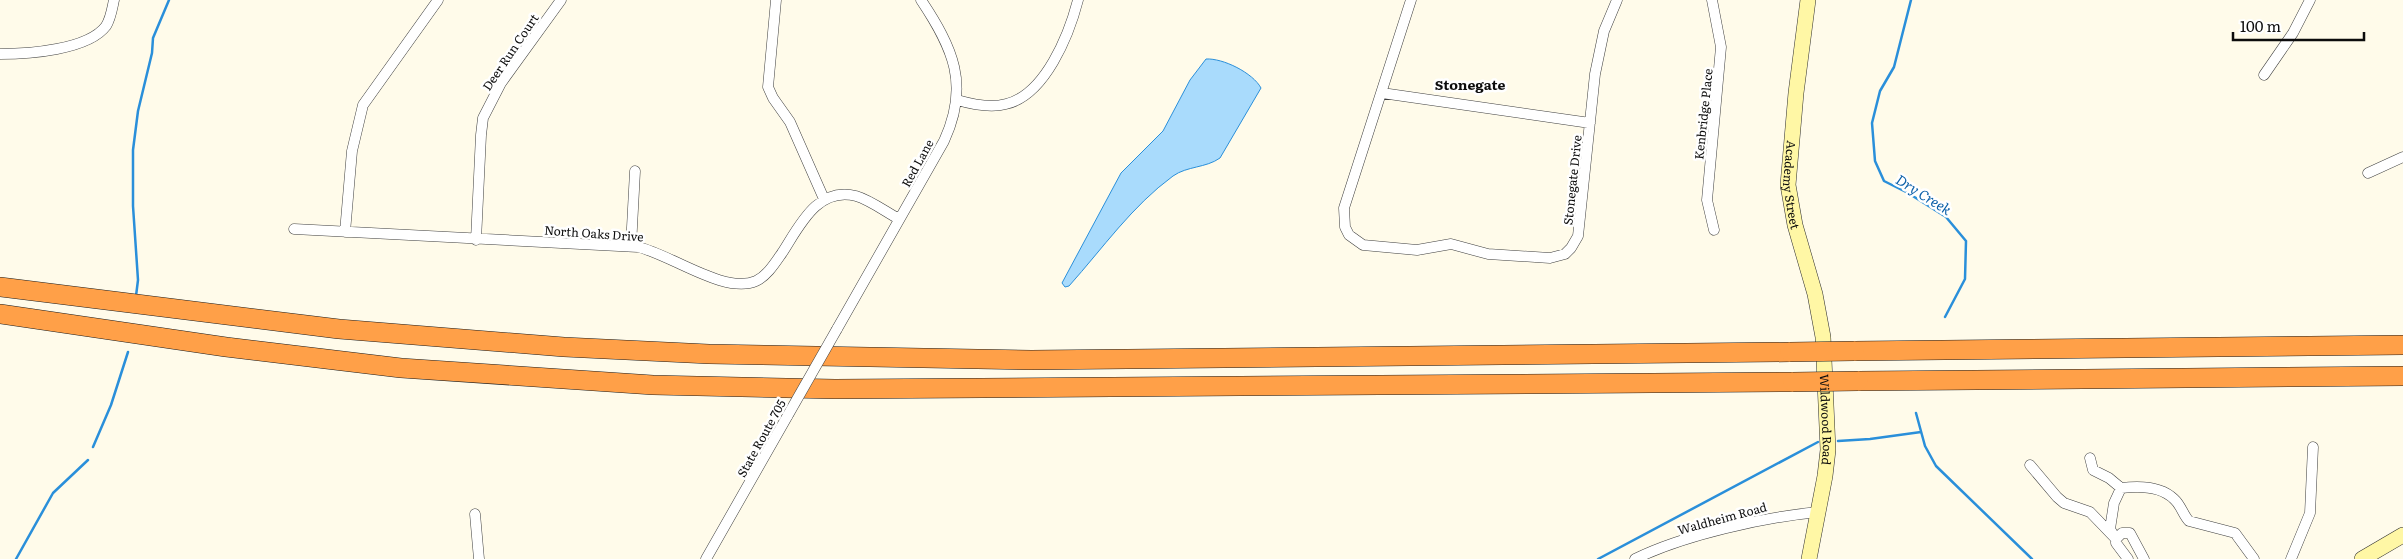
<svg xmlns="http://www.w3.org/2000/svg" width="2403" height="559" font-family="Literata,serif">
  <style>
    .water { fill: #a9dbfc; stroke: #2a8fda }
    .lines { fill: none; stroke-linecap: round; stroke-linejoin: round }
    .stream { stroke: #2a8fda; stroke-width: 2.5 }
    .street-casing { stroke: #3f3f3f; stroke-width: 11 }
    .secondary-casing { stroke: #2e2e2e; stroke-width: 16 }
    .highway-casing { stroke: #1d1d1d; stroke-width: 20 }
    .street { stroke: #fff; stroke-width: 10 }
    .secondary { stroke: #fff7a5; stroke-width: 15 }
    .highway { stroke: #ffa048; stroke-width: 19 }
    .street-bridge-casing { stroke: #3f3f3f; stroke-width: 11; stroke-linecap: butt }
    .highway-bridge-casing { stroke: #1d1d1d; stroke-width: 20; stroke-linecap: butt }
    .street-bridge { stroke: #fff; stroke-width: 10 }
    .highway-bridge { stroke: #ffa048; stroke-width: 19 }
    .labels { text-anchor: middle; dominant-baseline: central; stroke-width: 5; stroke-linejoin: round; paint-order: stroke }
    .street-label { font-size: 12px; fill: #0c0c0c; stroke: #fff }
    .neighbourhood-label { font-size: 14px; font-weight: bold; fill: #0c0c0c; stroke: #fff }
    .water-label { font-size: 14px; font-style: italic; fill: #0a5fa8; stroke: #fff }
  </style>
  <rect width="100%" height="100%" fill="#fffbea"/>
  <path class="water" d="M1206,59C1223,58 1253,73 1261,88L1220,158C1206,168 1187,166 1173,176C1132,206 1103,248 1069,286L1065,287L1062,283L1121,173L1163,131L1190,80Z"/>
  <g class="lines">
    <path class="stream" d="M1911,0L1894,67L1880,91L1872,123L1875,161L1884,181L1908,193L1946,217L1966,241L1965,279L1945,317
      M136,296L138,280L133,206V150L138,111L152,53L153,38L169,0
      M1916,413L1925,446L1936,466L2032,559
      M1838,441L1870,439L1921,432
      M93,447L111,405L128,352
      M16,559L53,493L88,460
      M1598,559L1818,442"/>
    <g class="street-casing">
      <path id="street" d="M776,0L768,87L773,98L790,122L824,199
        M1411,0L1344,208L1345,227L1349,235L1363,245L1417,250L1451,244L1488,254L1550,258L1565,254L1571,248L1578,236L1595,74L1604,31L1617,0
        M1712,0L1721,47L1707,200L1714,230
        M0,54C28,54 88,50 106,26C111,18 112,9 114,0
        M2264,75L2293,33L2310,0
        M1382,93L1590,123
        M957,100C971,104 991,108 1006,104C1045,95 1069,35 1078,0
        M2368,173L2403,157
        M294,229L638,247C670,254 725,295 756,281C767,276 775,263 782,253C799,227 817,186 856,196C870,200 886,212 899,219
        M345,232L352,151L363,105L438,0
        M476,240L481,135L483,118L501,83L561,0
        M631,246L635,171
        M837,329L944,141C970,85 953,48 921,0
        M2090,458L2093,470L2109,478L2121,488C2137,486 2161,486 2174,499C2181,505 2183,515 2189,521L2235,533L2254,559
        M2030,465L2057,497L2064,503L2090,512L2116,539V543L2128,559
        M2121,488L2114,503L2110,529L2116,539L2122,533H2130L2144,559
        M475,514L479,559
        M706,559L788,415
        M1635,559C1684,535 1764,517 1819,512
        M2291,559L2310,513L2313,447"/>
    </g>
    <g class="secondary-casing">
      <g id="secondary">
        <path id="s1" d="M1808,0L1796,93L1788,185L1795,225L1815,294L1823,337L1828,450L1825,476L1809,559"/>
        <path d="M2362,559L2403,535"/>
      </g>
    </g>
    <g class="highway-casing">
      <path id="highway" d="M0,287L339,329L564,347L709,354L1031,360L1790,352
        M0,314L226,347L401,368L653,385L835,389L1793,382
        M1854,351L2403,345
        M1858,381L2403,376"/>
    </g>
    <use href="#street" class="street"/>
    <use href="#secondary" class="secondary"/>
    <use href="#highway" class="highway"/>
    <g class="street-bridge-casing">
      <path id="street-bridge" d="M788,415L837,329"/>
    </g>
    <g class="highway-bridge-casing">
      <path id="highway-bridge" d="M1790,352L1854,351
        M1793,382L1858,381"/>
    </g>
    <use href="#street-bridge" class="street-bridge"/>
    <use href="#highway-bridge" class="highway-bridge"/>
  </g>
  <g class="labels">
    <g class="street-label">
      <text transform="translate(510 52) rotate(-56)">Deer Run Court</text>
      <text transform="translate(1703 114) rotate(-84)">Kenbridge Place</text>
      <text transform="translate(917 163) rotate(-61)">Red Lane</text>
      <text transform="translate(1572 180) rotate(-84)">Stonegate Drive</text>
      <text stroke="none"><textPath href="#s1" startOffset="186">Academy Street</textPath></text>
      <text transform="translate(594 233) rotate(4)">North Oaks Drive</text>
      <text stroke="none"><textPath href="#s1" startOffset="425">Wildwood Road</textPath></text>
      <text transform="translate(761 438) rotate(-61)">State Route 705</text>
      <text transform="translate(1722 518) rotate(-15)">Waldheim Road</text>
    </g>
    <g class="neighbourhood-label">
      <text x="1470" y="84">Stonegate</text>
    </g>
    <g class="water-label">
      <text transform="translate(1924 194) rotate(32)">Dry Creek</text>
    </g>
  </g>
  <path d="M2233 32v8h131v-8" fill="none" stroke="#0c0c0c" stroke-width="2.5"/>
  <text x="2240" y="32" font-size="15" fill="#0c0c0c" stroke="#ffffff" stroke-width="4" paint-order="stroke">100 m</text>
</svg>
